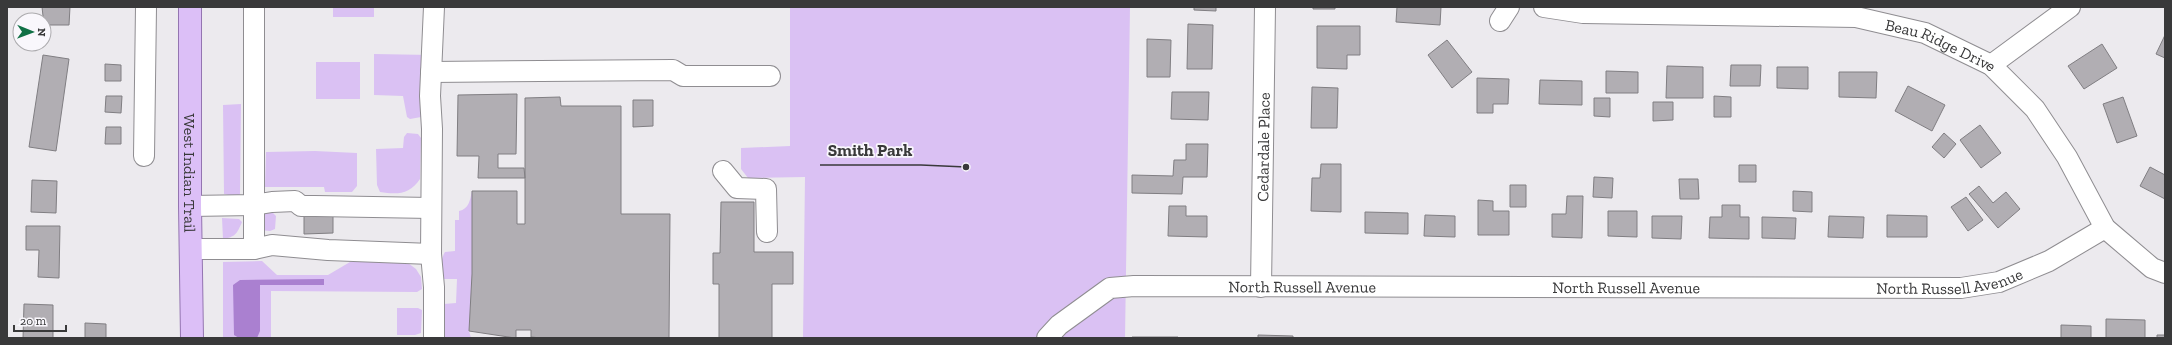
<svg xmlns="http://www.w3.org/2000/svg" width="2172" height="345" font-family="'Zilla Slab',serif">
  <style>
    .green { fill: #dac1f3 }
    .water { fill: #aa80d0 }
    .building { fill: #b1aeb3; stroke: #807e82 }
    .lines { fill: none; stroke-linecap: round; stroke-linejoin: round }
    .minor-casing { stroke: #8f8d91; stroke-width: 22 }
    .major-casing { stroke: #9475b1; stroke-width: 24 }
    .minor { stroke: #fff; stroke-width: 20 }
    .major { stroke: #dcbff7; stroke-width: 22 }
    .labels { text-anchor: middle; dominant-baseline: central; stroke-width: 3.5; stroke-linejoin: round; paint-order: stroke }
    .street-label { font-size: 16px; fill: #39393a; stroke: #f9f7fc }
    .leader { fill: none; stroke: #39393a; stroke-width: 1.5 }
    .callout-dot { fill: #39393a; stroke: #f9f7fc; stroke-width: 1.5 }
    .callout-label { font-size: 17px; text-anchor: middle; font-weight: bold; fill: #39393a; stroke: #f9f7fc; stroke-width: 3.5; stroke-linejoin: round; paint-order: stroke }
  </style>
  <rect width="100%" height="100%" fill="#eceaee"/>
  <path class="green" d="M333,7H374V17H333Z
    M790,7H1130L1125,338H803L805,177L748,178L741,169V148L790,146Z
    M374,54L431,55L421,117L410,119L407,117L403,96L374,95Z
    M316,62H360V99H316Z
    M241,104L240,194L238,197L224,194L223,105Z
    M407,133L418,134L421,138L420,179C410,194 398,195 380,192L377,185L376,149L403,148L404,137Z
    M315,151L357,153V186L352,192H325L324,187H265L266,152Z
    M472,191V274L469,331L471,338H445L441,331V307L444,304L456,303L457,279H443C439,272 441,258 445,252L455,251V220H459V211C469,209 470,200 472,191Z
    M265,212H272L276,216L275,229L270,231L260,230V218Z
    M222,218L239,219L242,222C237,234 235,237 223,239Z
    M262,261L277,275H328L350,262L393,261L408,263L416,269L421,277L422,289L417,292L271,291V338H223V262Z
    M397,308H418L422,310L421,333L415,335H397Z"/>
  <path class="water" d="M324,279V285H260V331L257,338H239L234,335L233,285L240,280Z"/>
  <path class="building" d="M42,7H70L69,25H44Z
    M1194,7H1216V11L1194,10Z
    M1313,7H1335V9H1313Z
    M1397,7H1441L1440,25L1396,22Z
    M1188,24L1213,25L1212,69H1187Z
    M1317,26H1360V55H1347V69L1317,68Z
    M2165,35V58L2156,54Z
    M1147,39L1171,40L1170,77H1147Z
    M1447,40L1472,72L1452,88L1428,55Z
    M2102,44L2117,68L2084,89L2068,66Z
    M43,55L69,59L56,151L29,147Z
    M105,64L121,65V81H105Z
    M1731,65H1761L1760,86H1730Z
    M1667,66L1703,67V98H1666Z
    M1777,67H1808V89L1777,88Z
    M1606,71L1638,72V93H1606Z
    M1839,72H1877L1876,98L1839,97Z
    M1477,78L1509,79L1508,104H1493V113H1477Z
    M1540,80L1582,81V105L1539,104Z
    M1908,86L1945,105L1932,131L1895,111Z
    M1312,87L1338,88L1337,128H1311Z
    M1172,92H1209L1208,120L1171,119Z
    M517,94L516,154H498V168H524L525,178H478L479,156H457L458,95Z
    M106,96H122L121,113L105,112Z
    M1714,96L1731,97V117H1714Z
    M560,97L561,106H621V214H670L669,338H541L531,337V330H516V338H515L469,331L472,274V191H517V224H525V98Z
    M2123,97L2137,136L2117,143L2103,104Z
    M1594,98H1610V117L1594,116Z
    M633,100H653V126L633,127Z
    M1653,102H1673V120L1653,121Z
    M1980,125L2001,153L1981,168L1960,140Z
    M106,127H121V144H105Z
    M1944,133L1956,144L1944,158L1932,147Z
    M1186,144H1208L1207,177H1183L1182,194L1132,193V175L1173,176L1174,160H1186Z
    M1321,164H1341V212L1311,211L1312,178H1320Z
    M1739,165H1756V182H1739Z
    M2150,167L2165,175V199L2140,186Z
    M1594,177L1613,178L1612,198L1593,197Z
    M1679,179H1698L1699,199H1680Z
    M32,180L57,181L56,213L31,212Z
    M1510,185H1526V207H1510Z
    M1979,186L1993,203L2006,192L2020,209L1998,228L1969,194Z
    M1793,191L1812,192V212L1793,211Z
    M1567,196H1583L1582,238L1552,237V214H1566Z
    M1966,197L1983,220L1968,231L1951,207Z
    M1478,200L1493,201V211H1509V235H1478Z
    M721,202H754V252H793V284H772V338H719V284H713V253H720Z
    M1722,205H1740V217H1749V239L1709,238L1710,217H1722Z
    M1169,206H1186V216H1207V237L1168,236Z
    M1608,211H1637V237L1608,236Z
    M1365,212L1408,213V234L1365,233Z
    M333,213V233L304,234V214Z
    M1425,215L1455,216V237L1424,236Z
    M1887,215L1927,216V237H1887Z
    M1652,216H1682L1681,239L1652,238Z
    M1829,216L1864,217L1863,238L1828,237Z
    M1762,217L1796,218L1795,239L1762,238Z
    M26,226H60L59,278L38,277L39,250H26Z
    M24,304L53,305V338H23Z
    M2106,319L2145,320V338H2106Z
    M85,323L106,324V338H85Z
    M2061,325L2091,326V338H2061Z
    M1258,335L1293,336V338H1258Z
    M2157,335H2165V338H2157Z
    M1132,337H1178V338H1132Z"/>
  <g class="lines">
    <g class="minor-casing">
      <g id="minor">
        <path d="M254,7V249"/>
        <path id="s1" d="M1544,7L1583,13L1856,17L1925,33L1991,65L2035,109L2067,157L2105,228L2152,268L2165,273"/>
        <path d="M1500,21L1509,7"/>
        <path d="M1991,65L2070,7"/>
        <path d="M431,72L673,70L683,76H770"/>
        <path d="M144,156L146,7"/>
        <path d="M723,171L737,188L766,189L767,232"/>
        <path d="M190,206L254,205L272,202L295,201L301,206H315L431,208"/>
        <path d="M190,249H254L272,245L328,250L431,254"/>
        <path id="s2" d="M1261,287L1265,7"/>
        <path d="M434,338V287L431,254L432,129L430,96L434,7"/>
        <path id="s3" d="M1047,338L1059,325L1110,288L1134,286L1961,288L1999,282L2049,261L2105,228"/>
      </g>
    </g>
    <g class="major-casing">
      <g id="major">
        <path id="s4" d="M190,7V206L192,338"/>
      </g>
    </g>
    <use href="#minor" class="minor"/>
    <use href="#major" class="major"/>
  </g>
  <g class="labels">
    <g class="street-label">
      <text stroke="none"><textPath href="#s1" startOffset="402">Beau Ridge Drive</textPath></text>
      <text stroke="none"><textPath href="#s2" startOffset="140">Cedardale Place</textPath></text>
      <text stroke="none"><textPath href="#s4" startOffset="166">West Indian Trail</textPath></text>
      <text stroke="none"><textPath href="#s3" startOffset="921">North Russell Avenue</textPath></text>
      <text stroke="none"><textPath href="#s3" startOffset="273">North Russell Avenue</textPath></text>
      <text stroke="none"><textPath href="#s3" startOffset="597">North Russell Avenue</textPath></text>
    </g>
  </g>
  <path class="leader" d="M966 167L921 165H820"/>
  <circle class="callout-dot" cx="966" cy="167" r="4"/>
  <g class="callout-label">
    <text x="870" y="156">Smith Park</text>
  </g>
  <rect width="2172" height="345" fill="none" stroke="#39393a" stroke-width="16"/>
  <g transform="translate(32 32) rotate(91)"><circle r="19" fill="#f9f7fc" stroke="#acabae"/>
  <path d="M0-3L7 15L0 10L-7 15Z" fill="#107045"/>
  <text y="-6" font-size="11" font-weight="bold" text-anchor="middle" fill="#39393a">N</text>
  </g>
  <path d="M14 325v6h52v-6" fill="none" stroke="#39393a" stroke-width="2"/>
  <text x="20" y="325" font-size="12" fill="#39393a" stroke="#f9f7fc" stroke-width="3" paint-order="stroke">20 m</text>
</svg>
